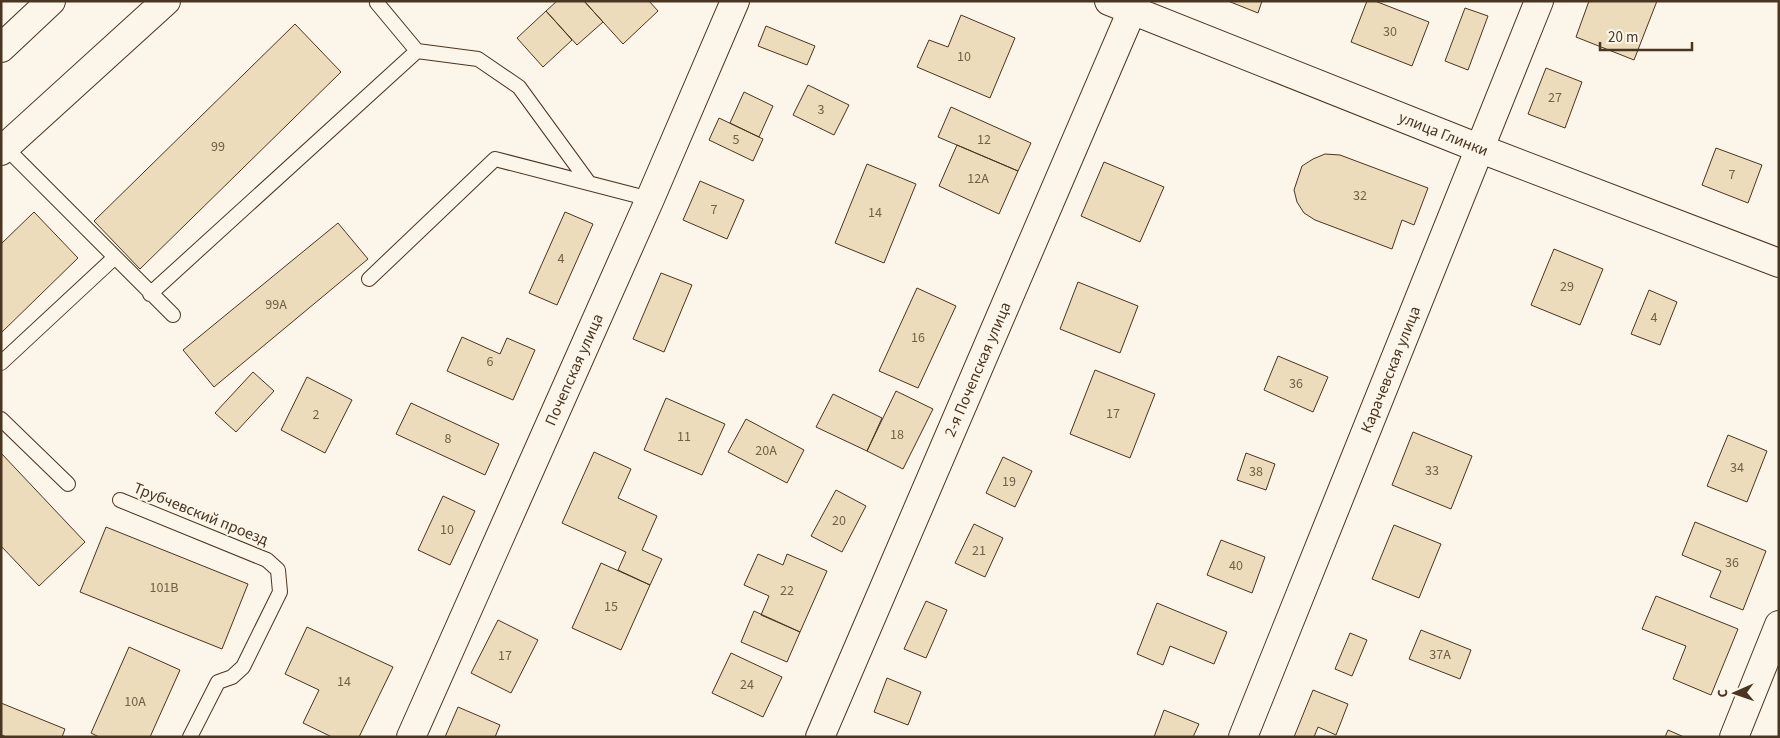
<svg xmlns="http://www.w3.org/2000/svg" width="1780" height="738" font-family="'Source Sans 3',sans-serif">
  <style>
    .building { fill: #ecdcbc; stroke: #4a3520 }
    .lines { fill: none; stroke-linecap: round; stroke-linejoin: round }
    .service-casing { stroke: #4a3520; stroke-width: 16 }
    .minor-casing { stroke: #4a3520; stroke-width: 30 }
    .primary-casing { stroke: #4a3520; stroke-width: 30 }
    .service { stroke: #fbf6e9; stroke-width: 14 }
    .minor { stroke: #fbf6e9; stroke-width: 28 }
    .primary { stroke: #fbf6e9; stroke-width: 28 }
    .labels { text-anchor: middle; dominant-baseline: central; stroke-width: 4; stroke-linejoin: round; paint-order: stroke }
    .number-label { font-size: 14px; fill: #725f47 }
    .street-label { font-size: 16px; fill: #4a3520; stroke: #fbf6e9 }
  </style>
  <rect width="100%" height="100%" fill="#fbf6e9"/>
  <path class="building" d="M557,1H584L603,22L577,45L546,11Z
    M584,1H649L658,11L623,44Z
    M1228,1H1262L1258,13Z
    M1367,1H1375L1429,22L1412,66L1351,42Z
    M1589,1H1657L1634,60L1576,37Z
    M1465,8L1488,16L1468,70L1445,61Z
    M546,11L572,40L543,67L517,38Z
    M961,15L1015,38L990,98L917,67L929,40L948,47Z
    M295,24L341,72L140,269L94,221Z
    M766,26L815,46L807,65L758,46Z
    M1546,68L1582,82L1565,128L1528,114Z
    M808,85L849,105L834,135L793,115Z
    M744,92L773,106L759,137L730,123Z
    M951,107L1031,143L1018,171L938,137Z
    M719,118L763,139L753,161L709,140Z
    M957,145L1018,171L999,214L939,186Z
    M1716,148L1762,165L1748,203L1702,185Z
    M1325,154L1340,155L1428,188L1414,225L1402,220L1392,249L1315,220L1304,213L1297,202L1294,190L1302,166L1313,159Z
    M1104,162L1164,187L1140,242L1081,216Z
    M867,164L916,184L884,263L835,243Z
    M700,181L744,200L727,239L683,220Z
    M34,212L78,258L1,333V244Z
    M565,212L593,224L557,305L529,293Z
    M338,223L368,259L214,387L183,350Z
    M1554,249L1603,269L1580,325L1531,305Z
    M661,273L692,285L664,352L633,339Z
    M1078,282L1138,306L1120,353L1060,329Z
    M917,288L956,306L918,388L879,371Z
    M1649,290L1677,302L1660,345L1631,334Z
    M462,337L500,354L507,338L535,350L513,400L447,371Z
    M1278,356L1328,377L1313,412L1264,390Z
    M1095,370L1155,394L1130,458L1070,434Z
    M253,372L274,391L236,432L215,413Z
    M307,377L352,400L325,453L281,430Z
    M896,391L933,409L903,469L867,451Z
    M833,394L882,418L867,451L816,427Z
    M666,398L725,424L702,475L644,450Z
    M411,403L499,444L485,475L396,434Z
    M746,419L804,450L787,483L728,452Z
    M1413,432L1472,456L1451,509L1392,485Z
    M1728,435L1767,451L1747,502L1707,486Z
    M594,452L631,469L618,498L657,516L642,550L662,559L650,585L618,570L626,552L562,523Z
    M1,453L85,542L39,586L1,546Z
    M1246,453L1275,464L1266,490L1237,480Z
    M1003,457L1032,471L1015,507L986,493Z
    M836,490L866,506L842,552L811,536Z
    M443,496L475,511L450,565L418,550Z
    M1695,522L1766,551L1743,610L1710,597L1721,571L1682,555Z
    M974,524L1003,538L985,577L955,563Z
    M1394,525L1441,544L1419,598L1372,579Z
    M106,527L248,584L222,649L80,592Z
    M1221,540L1265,557L1252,593L1207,575Z
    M758,554L783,565L787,554L827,571L800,632L761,615L769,596L744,585Z
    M601,563L650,585L621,650L572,628Z
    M1656,596L1738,629L1711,695L1673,679L1686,646L1642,629Z
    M926,601L947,610L926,658L904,649Z
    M1157,603L1227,632L1214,664L1170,646L1163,665L1137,654Z
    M754,611L800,632L787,662L741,642Z
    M498,620L538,640L511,693L471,673Z
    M307,627L393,667L359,737H332L303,723L319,690L285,674Z
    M1421,630L1471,650L1460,679L1409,659Z
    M1350,633L1367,640L1352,676L1335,669Z
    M129,647L180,670L150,737H99L91,733Z
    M731,653L782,677L763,717L712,693Z
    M887,678L921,692L908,725L874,712Z
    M1313,690L1348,704L1336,735L1318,727L1314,737H1294Z
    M1,703L65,729L62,737H7L1,735Z
    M458,707L500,725L495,737H445Z
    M1164,710L1199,724L1193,737H1154Z
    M1668,730L1684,737H1665Z"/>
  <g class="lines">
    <g class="service-casing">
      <path id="service" d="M417,51L478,59L519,87L589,183
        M5,147L173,315
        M369,279L495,159L650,199
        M150,294L417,51L377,3L378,1
        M1,363L114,258
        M1,419L68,484
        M120,500L267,560L278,570L280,592L243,667L232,677L218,682L190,737"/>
    </g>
    <g class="minor-casing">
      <g id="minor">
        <path id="s1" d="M1109,1L1481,149L1779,263"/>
        <path id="s2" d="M411,737L650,199L735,1"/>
        <path id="s3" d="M820,737L1136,1"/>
        <path id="s4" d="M1243,737L1539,1"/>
        <path d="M1734,737L1779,625"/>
      </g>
    </g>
    <g class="primary-casing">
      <path id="primary" d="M1,48L51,1
        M1,151L166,1"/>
    </g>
    <use href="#service" class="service"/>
    <use href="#minor" class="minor"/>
    <use href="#primary" class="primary"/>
  </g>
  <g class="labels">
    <g class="number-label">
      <text x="1390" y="32">30</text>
      <text x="964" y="57">10</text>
      <text x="1555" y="98">27</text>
      <text x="821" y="110">3</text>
      <text x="736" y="140">5</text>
      <text x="984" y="140">12</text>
      <text x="218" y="147">99</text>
      <text x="1732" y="175">7</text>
      <text x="978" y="179">12А</text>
      <text x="1360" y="196">32</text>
      <text x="714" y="210">7</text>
      <text x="875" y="213">14</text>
      <text x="561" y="259">4</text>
      <text x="1567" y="287">29</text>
      <text x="276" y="305">99А</text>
      <text x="1654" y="318">4</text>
      <text x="918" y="338">16</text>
      <text x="490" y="362">6</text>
      <text x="1296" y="384">36</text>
      <text x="1113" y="414">17</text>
      <text x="316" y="415">2</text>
      <text x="897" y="435">18</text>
      <text x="684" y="437">11</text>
      <text x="448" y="439">8</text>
      <text x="766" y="451">20А</text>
      <text x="1737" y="468">34</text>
      <text x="1432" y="471">33</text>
      <text x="1256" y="472">38</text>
      <text x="1009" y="482">19</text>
      <text x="839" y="521">20</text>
      <text x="447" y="530">10</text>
      <text x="979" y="551">21</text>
      <text x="1732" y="563">36</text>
      <text x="1236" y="566">40</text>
      <text x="164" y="588">101В</text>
      <text x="787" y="591">22</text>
      <text x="611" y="607">15</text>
      <text x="1440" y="655">37А</text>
      <text x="505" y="656">17</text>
      <text x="344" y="682">14</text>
      <text x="747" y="685">24</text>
      <text x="135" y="702">10А</text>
    </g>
    <g class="street-label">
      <text stroke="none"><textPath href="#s1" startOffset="360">улица Глинки</textPath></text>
      <text stroke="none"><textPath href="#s2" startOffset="402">Почепская улица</textPath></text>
      <text stroke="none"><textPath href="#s3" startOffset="400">2-я Почепская улица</textPath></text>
      <text stroke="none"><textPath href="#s4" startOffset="396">Карачевская улица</textPath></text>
      <text transform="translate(201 514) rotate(22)">Трубчевский проезд</text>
    </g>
  </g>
  <rect width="1780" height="738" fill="none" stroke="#4a3520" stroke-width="5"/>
  <g transform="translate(1735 693) rotate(268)" stroke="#fbf6e9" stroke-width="4" paint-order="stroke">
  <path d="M0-4L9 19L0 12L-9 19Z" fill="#4a3520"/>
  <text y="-8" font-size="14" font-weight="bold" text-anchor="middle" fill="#4a3520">С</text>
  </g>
  <path d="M1600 42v8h92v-8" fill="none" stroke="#4a3520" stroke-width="2.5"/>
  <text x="1608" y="42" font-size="15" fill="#4a3520" stroke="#fbf6e9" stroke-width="4" paint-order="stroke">20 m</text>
</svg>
